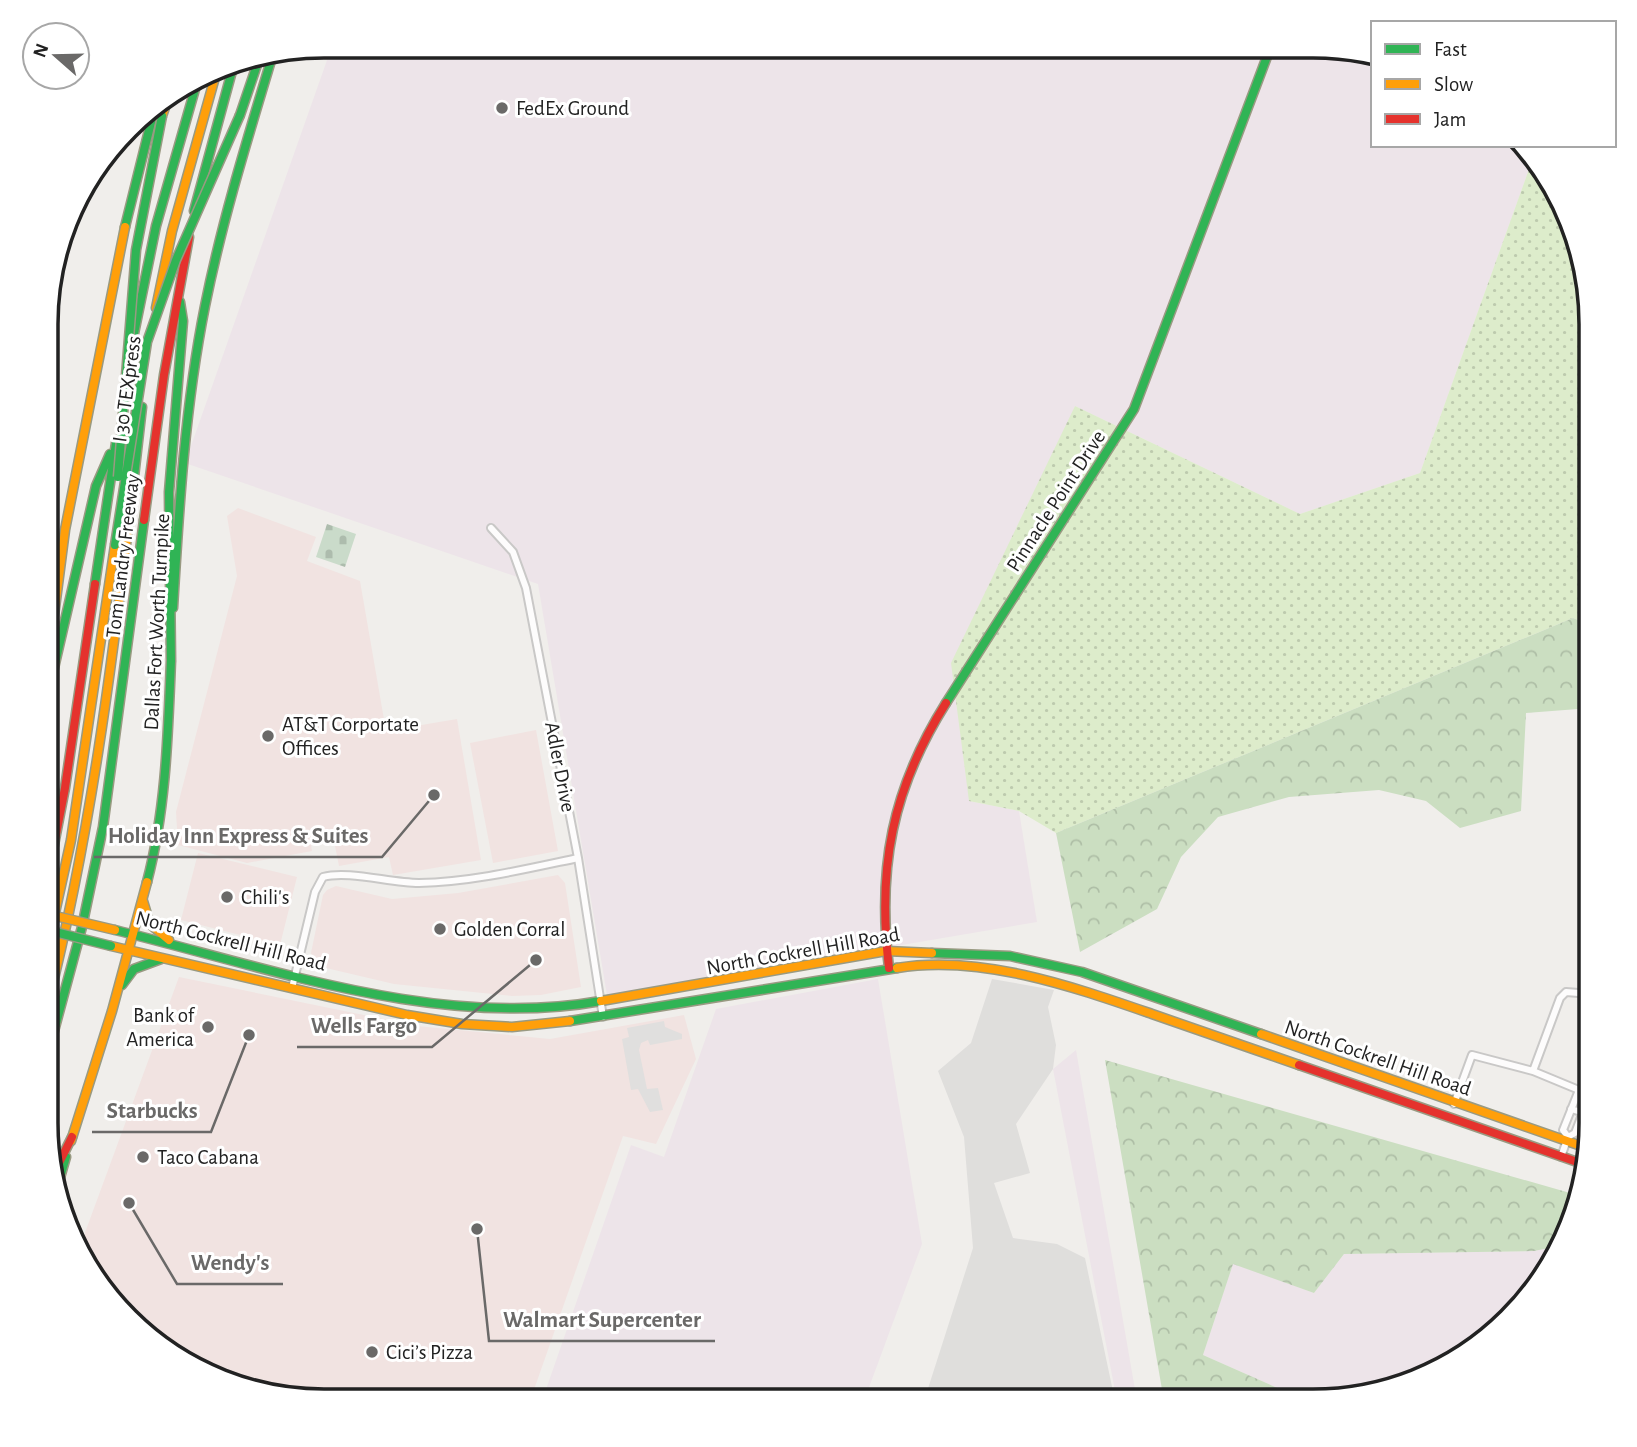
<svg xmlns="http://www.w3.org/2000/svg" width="1637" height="1447" font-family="'Alegreya Sans',sans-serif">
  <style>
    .residential { fill: #dfdedc }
    .commercial { fill: #f1e3e1 }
    .industrial { fill: #ede4e9 }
    .grass { fill: url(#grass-dots) }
    .forest { fill: url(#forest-crowns) }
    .cemetery { fill: url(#cemetery-stones) }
    .parking { fill: #e0dfde }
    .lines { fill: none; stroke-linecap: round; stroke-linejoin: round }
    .street-casing { stroke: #c9c8c7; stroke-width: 10 }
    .fast-casing { stroke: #999a82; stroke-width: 11 }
    .slow-casing { stroke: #999a82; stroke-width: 11 }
    .jam-casing { stroke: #999a82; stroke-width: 11 }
    .street { stroke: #fdfcfc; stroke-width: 6 }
    .fast { stroke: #30b455; stroke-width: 8 }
    .slow { stroke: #ff9f0a; stroke-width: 8 }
    .jam { stroke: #e5322d; stroke-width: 8 }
    .fast-bridge-casing { stroke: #999a82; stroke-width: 11; stroke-linecap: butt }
    .slow-bridge-casing { stroke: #999a82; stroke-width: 11; stroke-linecap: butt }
    .fast-bridge { stroke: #30b455; stroke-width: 8 }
    .slow-bridge { stroke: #ff9f0a; stroke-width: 8 }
    .poi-dot { fill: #6a6968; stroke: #fff; stroke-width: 2.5 }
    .labels { text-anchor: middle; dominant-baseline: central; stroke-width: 6; stroke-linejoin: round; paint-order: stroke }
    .poi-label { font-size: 21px; fill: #222; stroke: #fff; text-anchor: start }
    .street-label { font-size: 21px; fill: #222; stroke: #fff }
    .rim { fill: none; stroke: #222; stroke-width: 3.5 }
    .leader { fill: none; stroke: #6a6968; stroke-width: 2.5 }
    .callout-dot { fill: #6a6968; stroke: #fff; stroke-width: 2.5 }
    .callout-label { font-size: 23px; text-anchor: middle; font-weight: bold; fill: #6a6968; stroke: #fff; stroke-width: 6; stroke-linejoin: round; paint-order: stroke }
  </style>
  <defs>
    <pattern id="grass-dots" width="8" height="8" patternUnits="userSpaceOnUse" patternTransform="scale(1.75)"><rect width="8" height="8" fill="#ddeccb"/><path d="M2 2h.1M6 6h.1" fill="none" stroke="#bdcaae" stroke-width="1.8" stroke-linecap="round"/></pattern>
    <pattern id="forest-crowns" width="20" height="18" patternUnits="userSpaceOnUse" patternTransform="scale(1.75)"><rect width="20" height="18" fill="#cbdec1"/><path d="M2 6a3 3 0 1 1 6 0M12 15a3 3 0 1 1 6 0" fill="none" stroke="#aebea6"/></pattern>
    <pattern id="cemetery-stones" width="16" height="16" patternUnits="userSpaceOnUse" patternTransform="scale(1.75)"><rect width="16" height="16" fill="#cadbca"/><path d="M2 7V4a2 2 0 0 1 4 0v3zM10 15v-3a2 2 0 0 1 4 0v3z" fill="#adbcad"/></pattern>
  </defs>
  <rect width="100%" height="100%" fill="#f0eeeb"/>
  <path class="residential" d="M992,979L1054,990L1048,1007L1056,1045L1053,1069L1016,1124L1030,1173L994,1183L1013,1238L1057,1244L1085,1258L1115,1401H924L973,1248L964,1137L938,1071L971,1043Z"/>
  <path class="commercial" d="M238,508L316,537L307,561L360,581L386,731L457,719L481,860L393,875L389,857L339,866L334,841L311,845L312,851L247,863L178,845L176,812L237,576L227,516Z
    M536,730L558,851L493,863L470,743Z
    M198,853L297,877L280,945L181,920Z
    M558,875L565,883L581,987L541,995L512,996L394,984L326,968L314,962L311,953L323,895L327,890L336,886L392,899L458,893Z
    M179,977L417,1026L550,1039L684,1015L696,1059L656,1144L623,1136L530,1401H324L217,1380L115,1307L79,1249Z"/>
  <path class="industrial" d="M332,46H1332L1373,57V145H1525L1533,158L1420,473L1300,514L1075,406L969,801L1019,811L1037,922L607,995L538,584L185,463Z
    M878,979L922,1244L864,1401H542L631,1145L664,1157L716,1009Z
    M1076,1050L1137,1401H1117L1053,1069Z
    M1559,1246L1497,1332L1420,1380L1331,1401H1307L1203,1355L1233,1263L1314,1293L1344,1254L1534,1251Z"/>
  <path class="grass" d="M1533,158L1570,217L1591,305V625L1573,618L1056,833L1019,811L969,801L951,663L1075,406L1300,514L1420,473Z"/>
  <path class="forest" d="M1573,618L1591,625V708L1526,713L1521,811L1460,828L1426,801L1379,790L1289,797L1218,817L1181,857L1157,909L1080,952L1056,833Z
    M1105,1060L1577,1195L1570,1230L1559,1246L1534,1251L1344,1254L1314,1293L1233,1264L1203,1355L1307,1401H1164Z"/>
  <path class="cemetery" d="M327,524L356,534L345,567L316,557Z"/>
  <path class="parking" d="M664,1021L665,1027L682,1034V1039L650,1045L648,1040L641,1043L639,1050L647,1089L658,1088L663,1110L650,1112L638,1089L631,1090L622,1039L629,1037L627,1028Z"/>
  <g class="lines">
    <g class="street-casing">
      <path id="street" d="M491,528L513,552L526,588L578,858L603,1017
        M292,988L315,892L323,877C348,870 390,883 419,883C472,882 526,869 578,858
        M1533,1071L1560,998L1566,992L1591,994
        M1454,1104L1472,1055L1533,1071L1591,1095
        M1571,1109L1591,1115
        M1568,1137L1563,1130L1579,1090
        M1561,1157L1568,1137L1575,1133L1583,1112"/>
    </g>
    <g class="fast-casing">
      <path id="fast" d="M240,115L260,56
        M194,211L235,60
        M125,227L155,106
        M129,358L156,226L197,82
        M132,494L142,407
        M95,584L116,443
        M173,608C179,507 185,406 205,306C222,221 248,137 273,54
        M171,662L169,492L183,321L180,302
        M48,694L96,486L110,454
        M946,703L1134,409L1271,46
        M147,882C166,810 168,734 171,660
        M115,930C270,968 441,1030 601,1001
        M932,953L1010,956L1082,972L1261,1034
        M122,985L134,969L161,959
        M570,1021L897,968
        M47,1057L82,927L103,827L144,520
        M57,1188L66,1157"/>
    </g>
    <g class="slow-casing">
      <path id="slow" d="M162,116L168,99
        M156,308L172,231L217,70
        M49,654L65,530L125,227
        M143,901L150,924L169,940
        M111,946L407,1015L462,1024L512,1027L570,1021
        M47,949L71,840L115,545
        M897,968C981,954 1074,987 1152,1014C1201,1031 1250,1048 1299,1065
        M601,1001L886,951L932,953
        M47,1007C90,838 112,667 132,494
        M1261,1034L1587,1148
        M71,1141L112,1011L147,882"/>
    </g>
    <g class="jam-casing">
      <path id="jam" d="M144,520L164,375L189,237
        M47,881L65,788L95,584
        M889,968C877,868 892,789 946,703
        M1299,1065L1583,1164
        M54,1173L72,1137"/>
    </g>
    <use href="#street" class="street"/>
    <use href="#fast" class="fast"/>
    <use href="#slow" class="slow"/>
    <use href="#jam" class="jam"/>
    <g class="fast-bridge-casing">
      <path id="fast-bridge" d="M118,477L136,250L162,116
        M115,545L147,342L176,260L240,115
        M47,930L111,946"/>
    </g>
    <g class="slow-bridge-casing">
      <path id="slow-bridge" d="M47,914L115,930"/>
    </g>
    <use href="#fast-bridge" class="fast-bridge"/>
    <use href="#slow-bridge" class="slow-bridge"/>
  </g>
  <g class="poi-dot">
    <circle cx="502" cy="108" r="7"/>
    <circle cx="268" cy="736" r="7"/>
    <circle cx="227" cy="897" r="7"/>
    <circle cx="440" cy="929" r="7"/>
    <circle cx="208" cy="1027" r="7"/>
    <circle cx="143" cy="1157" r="7"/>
    <circle cx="372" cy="1352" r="7"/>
  </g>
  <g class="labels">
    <g class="poi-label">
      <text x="516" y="108">FedEx Ground</text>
      <text x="282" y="724">AT&amp;T Corportate<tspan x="282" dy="24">Offices</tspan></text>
      <text x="241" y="897">Chili's</text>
      <text x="454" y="929">Golden Corral</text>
      <text x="194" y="1015" text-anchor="end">Bank of<tspan x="194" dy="24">America</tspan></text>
      <text x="157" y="1157">Taco Cabana</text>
      <text x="386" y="1352">Cici’s Pizza</text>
    </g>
    <g class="street-label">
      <text transform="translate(127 389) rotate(-82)">I 30 TEXpress</text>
      <text transform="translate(1056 501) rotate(-57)">Pinnacle Point Drive</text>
      <text transform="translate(123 556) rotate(-83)">Tom Landry Freeway</text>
      <text transform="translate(157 622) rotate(-87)">Dallas Fort Worth Turnpike</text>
      <text transform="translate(560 767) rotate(79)">Adler Drive</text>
      <text transform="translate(231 941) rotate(14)">North Cockrell Hill Road</text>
      <text transform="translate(803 951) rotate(-10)">North Cockrell Hill Road</text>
      <text transform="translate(1378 1058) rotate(19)">North Cockrell Hill Road</text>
    </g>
  </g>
  <path d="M0 0H1637V1447H0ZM324 58H1313A266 266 0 0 1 1579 324V1123A266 266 0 0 1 1313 1389H324A266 266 0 0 1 58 1123V324A266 266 0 0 1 324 58Z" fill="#fff" fill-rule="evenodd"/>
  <path class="rim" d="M324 58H1313A266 266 0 0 1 1579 324V1123A266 266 0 0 1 1313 1389H324A266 266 0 0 1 58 1123V324A266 266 0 0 1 324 58Z"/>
  <path class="leader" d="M434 795L382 857H94M536 960L432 1047H297M249 1035L211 1132H92M129 1203L177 1284H283M477 1229L489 1341H715"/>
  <g class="callout-dot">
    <circle cx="434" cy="795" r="7"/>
    <circle cx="536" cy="960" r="7"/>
    <circle cx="249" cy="1035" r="7"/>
    <circle cx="129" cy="1203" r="7"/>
    <circle cx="477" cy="1229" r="7"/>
  </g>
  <g class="callout-label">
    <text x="238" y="843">Holiday Inn Express &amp; Suites</text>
    <text x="364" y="1033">Wells Fargo</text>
    <text x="152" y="1118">Starbucks</text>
    <text x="230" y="1270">Wendy's</text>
    <text x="602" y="1327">Walmart Supercenter</text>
  </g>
  <rect x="1371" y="21" width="245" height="126" fill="#ffffff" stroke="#a7a7a7" stroke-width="2"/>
  <rect x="1385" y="44" width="35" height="10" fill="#30b455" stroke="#a7a7a7" stroke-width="2"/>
  <text x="1434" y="56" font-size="21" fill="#222222">Fast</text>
  <rect x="1385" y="79" width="35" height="10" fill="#ff9f0a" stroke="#a7a7a7" stroke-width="2"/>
  <text x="1434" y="91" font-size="21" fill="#222222">Slow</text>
  <rect x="1385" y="114" width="35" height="10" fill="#e5322d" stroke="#a7a7a7" stroke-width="2"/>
  <text x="1434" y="126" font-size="21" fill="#222222">Jam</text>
  <g transform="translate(56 56) rotate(290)"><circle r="33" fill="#ffffff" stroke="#a7a7a7" stroke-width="2"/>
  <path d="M0-5L12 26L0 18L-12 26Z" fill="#6a6968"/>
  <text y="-10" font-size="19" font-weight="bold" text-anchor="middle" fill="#222222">N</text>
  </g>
</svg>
